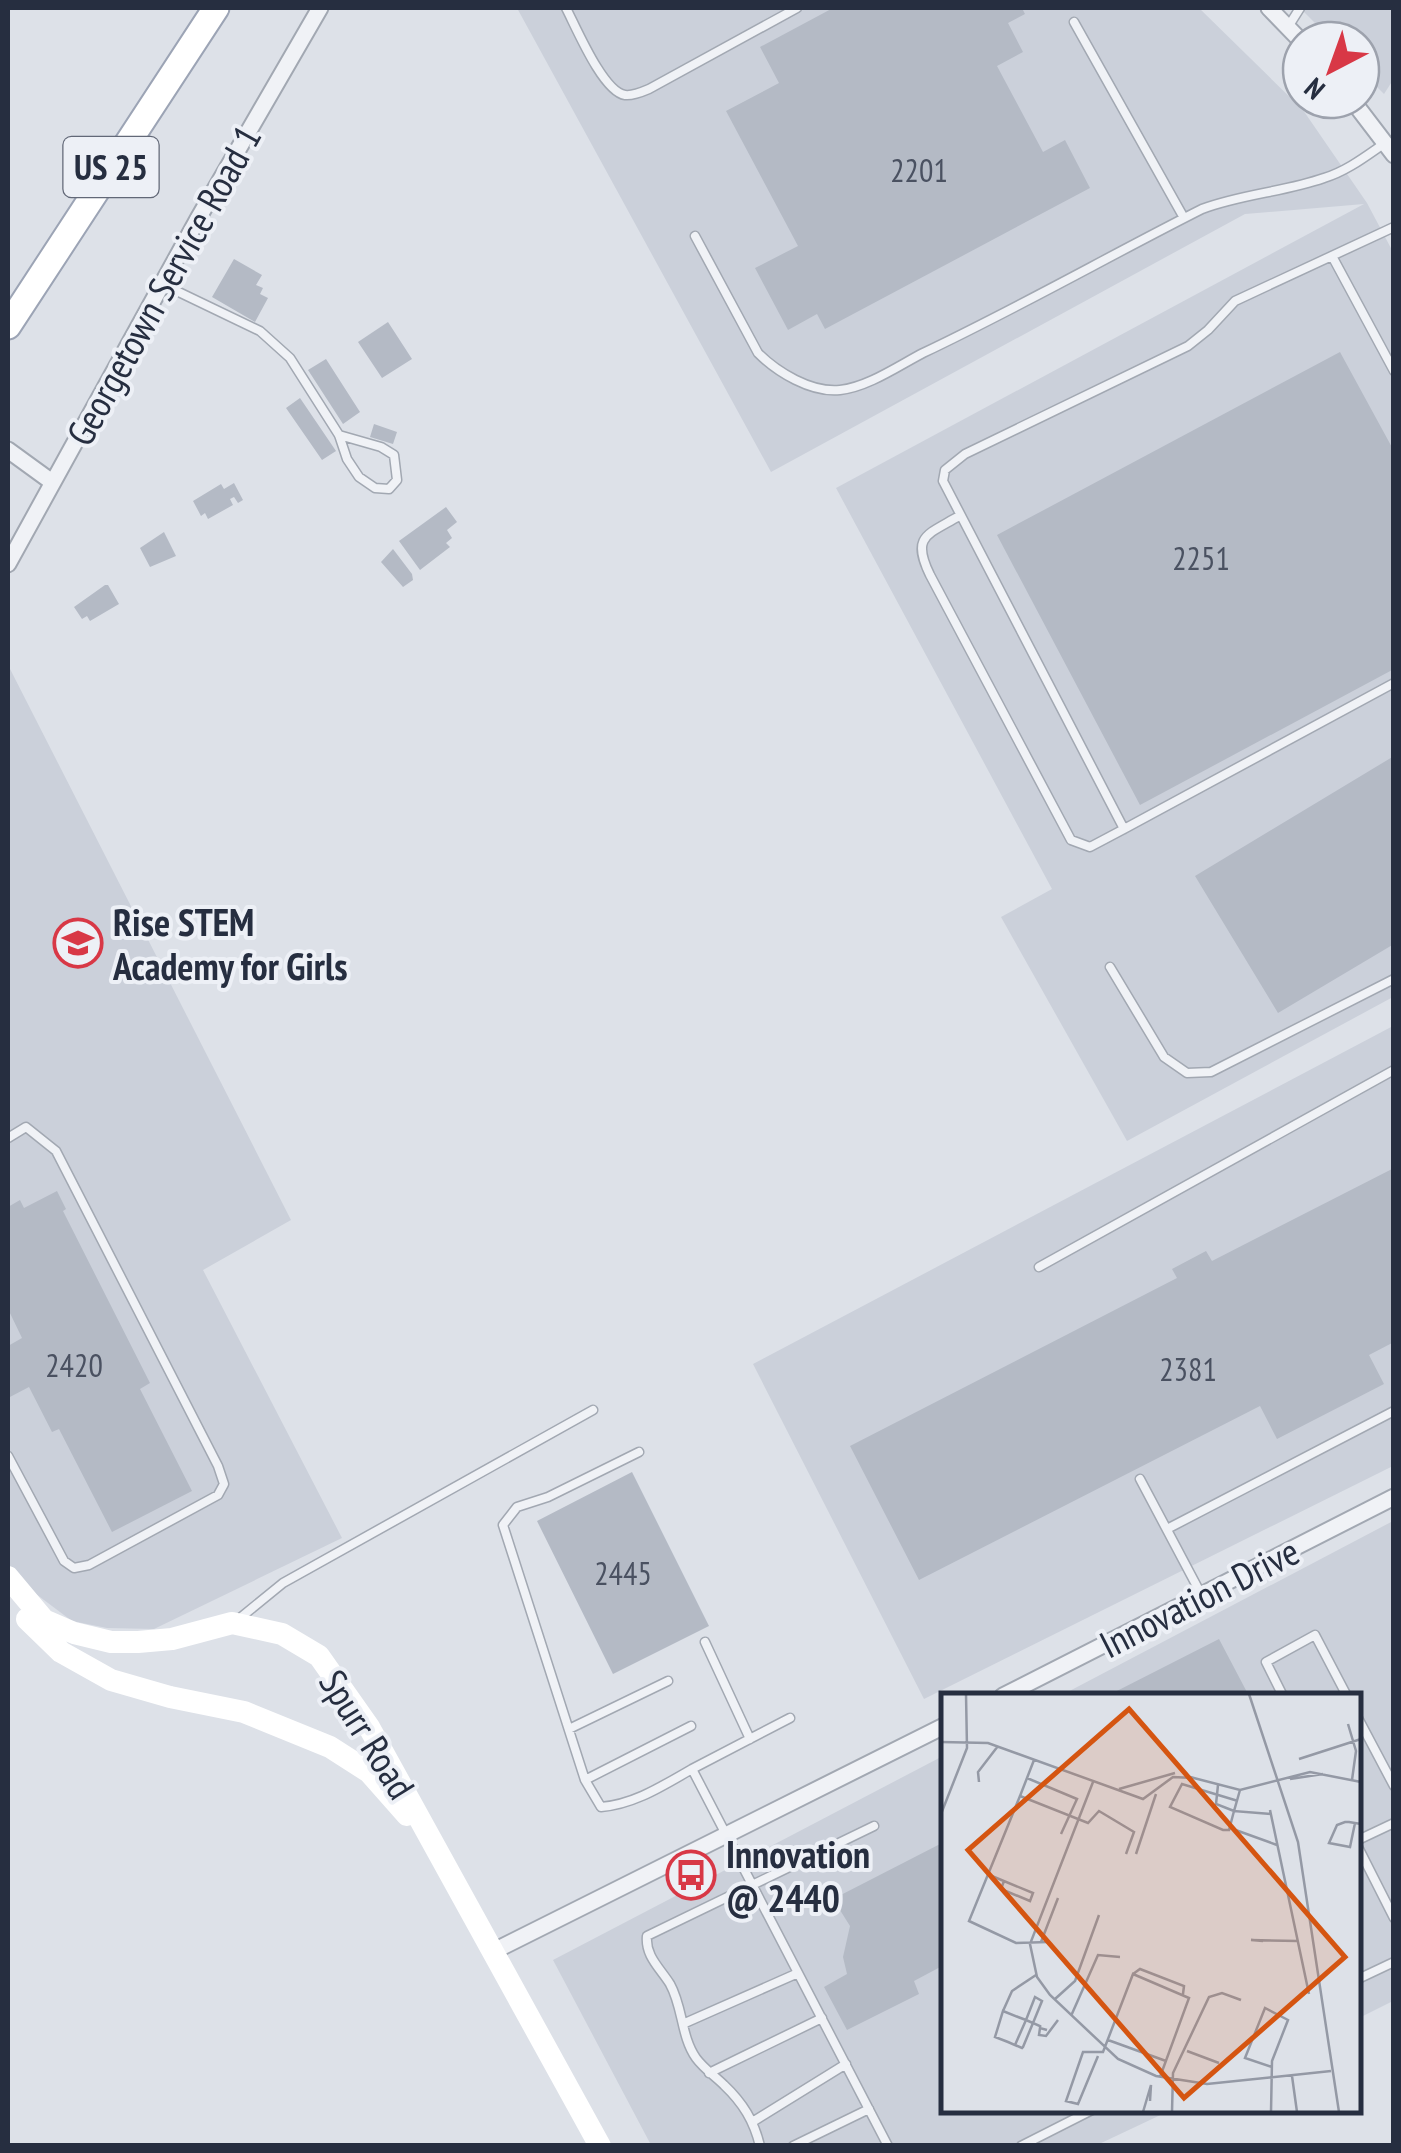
<svg xmlns="http://www.w3.org/2000/svg" width="1401" height="2153" font-family="'PT Sans Narrow',sans-serif">
  <style>
    .built { fill: #cbd0da }
    .building { fill: #b4bac5 }
    .lines { fill: none; stroke-linecap: round; stroke-linejoin: round }
    .lane-casing { stroke: #a2a8b2; stroke-width: 11 }
    .street-casing { stroke: #a2a8b2; stroke-width: 19 }
    .primary-casing { stroke: #9ca4b5; stroke-width: 29 }
    .lane { stroke: #f0f2f6; stroke-width: 8 }
    .street { stroke: #f0f2f6; stroke-width: 15 }
    .secondary { stroke: #fff; stroke-width: 22 }
    .primary { stroke: #fff; stroke-width: 25 }
    .labels { text-anchor: middle; dominant-baseline: central; stroke-width: 8; stroke-linejoin: round; paint-order: stroke }
    .number-label { font-size: 32px; fill: #4a5161 }
    .shield { fill: #edf0f6; stroke: #626877; stroke-width: 2.5 }
    .shield-label { font-size: 35px; font-weight: bold; fill: #262e40 }
    .street-label { font-size: 38px; fill: #262e40; stroke: #edf0f6 }
    .poi-label { font-size: 38px; font-weight: bold; fill: #262e40; stroke: #edf0f6; text-anchor: start }
    .inset-road { fill: none; stroke: #9499a5; stroke-width: 2.5 }
    .view { fill: #d55511; fill-opacity: 0.15; stroke: #d55511; stroke-width: 5 }
    .inset-edge { fill: none; stroke: #262e40; stroke-width: 5 }
  </style>
  <rect width="100%" height="100%" fill="#dde1e8"/>
  <path class="built" d="M517,8H1199L1303,110L1367,203L1393,252V997L1127,1141L1001,917L1052,889L836,488L1364,204L1245,214L771,472Z
    M1300,8H1393V80L1384,94L1361,71V40H1332Z
    M8,665L291,1220L203,1270L342,1538L154,1629L107,1628L72,1621L8,1573Z
    M1393,1026V1466L924,1699L753,1364Z
    M1393,1521V2001L1359,2018L1358,1696H1060Z
    M943,1756L944,2110L1169,2111L1097,2145H651L553,1960Z"/>
  <path class="building" d="M833,8H1022L1025,14L1008,23L1023,52L997,66L1043,152L1065,140L1090,188L825,329L817,314L788,330L755,268L798,246L726,111L779,83L760,47Z
    M234,259L262,275L256,285L263,288L260,294L268,298L255,322L212,297Z
    M388,322L412,359L382,378L358,342Z
    M1340,352L1394,451V669L1140,805L997,535Z
    M326,359L360,412L343,424L308,370Z
    M300,398L336,451L322,460L286,408Z
    M374,424L397,432L393,444L370,437Z
    M234,483L243,500L238,503L234,497L230,499L233,505L208,519L205,513L201,516L193,501L221,484L224,489Z
    M446,507L457,522L447,530L452,538L446,543L450,547L420,570L399,541Z
    M164,532L176,556L150,567L140,548Z
    M393,549L412,574L413,580L403,587L381,562Z
    M105,585H108L119,604L90,621L87,616L82,619L74,607Z
    M1394,756V944L1278,1013L1195,876Z
    M1394,1168V1342L1369,1355L1384,1384L1277,1439L1260,1406L919,1580L850,1446L1177,1278L1172,1269L1206,1251L1212,1261Z
    M57,1191L66,1209L63,1211L150,1383L140,1389L192,1491L112,1532L59,1429L52,1432L29,1387L8,1398V1346L22,1338L8,1309V1207L20,1200L24,1208Z
    M632,1472L709,1626L613,1674L537,1521Z
    M1219,1639L1249,1696H1107Z
    M944,1842V1965L914,1981L919,1994L847,2030L824,1987L847,1974L843,1957L850,1926L833,1899Z"/>
  <g class="lines">
    <g class="lane-casing">
      <path id="lane" d="M566,8C576,27 603,92 625,95C633,96 642,92 649,89L797,8
        M1074,22L1184,218
        M1288,27L1300,8
        M1394,227L1235,301L1208,330L1188,346L965,454L945,470L943,481L1124,829L1394,683
        M695,236L758,353C777,372 811,393 840,390C868,387 898,366 923,353C1018,308 1109,256 1202,209C1242,194 1284,192 1324,178C1347,171 1366,156 1385,143
        M1332,256L1394,371
        M162,284L260,331L290,358L339,435L347,459L359,477L375,488L389,489L397,480L394,455L381,447L339,435
        M959,516C927,535 911,536 930,575L1071,840L1090,847L1124,829
        M1110,967L1164,1057L1187,1073L1211,1072L1394,979
        M8,1138L26,1127L56,1151L218,1466L224,1484L218,1495L89,1565L74,1568L64,1561L8,1456
        M1039,1267L1394,1070
        M639,1452L548,1497L517,1507L503,1525L585,1780L601,1807C635,1804 662,1786 692,1769L888,2146
        M1140,1479L1201,1594
        M1167,1529L1394,1411
        M240,1618L283,1583L593,1410
        M705,1642L750,1739
        M1283,1696L1266,1662L1315,1635L1347,1696
        M1358,1718L1394,1786
        M569,1729L668,1681
        M692,1769L790,1718
        M585,1780L691,1726
        M1358,1840L1394,1823
        M1358,1847L1394,1918
        M1358,1979L1394,1962
        M685,2023L798,1973
        M709,2073L822,2018
        M754,2121L846,2064
        M760,2146C754,2121 743,2103 724,2085C715,2076 704,2069 696,2058C681,2037 683,2007 670,1984C660,1968 645,1956 647,1936L874,1826
        M793,2146L869,2109
        M1021,2146L1092,2110"/>
    </g>
    <g class="street-casing">
      <path id="street" d="M1269,8L1301,41
        M1352,100L1394,155
        M8,450L52,482
        M8,564L199,217L320,8
        M1003,1696L1394,1497
        M494,1951L944,1726"/>
    </g>
    <g class="primary-casing">
      <path id="primary" d="M8,326L216,8"/>
    </g>
    <use href="#lane" class="lane"/>
    <use href="#street" class="street"/>
    <path class="secondary" d="M8,1577L44,1620L74,1633L111,1642H138L172,1639L232,1623L282,1634L319,1656L369,1727L600,2146
      M27,1619L61,1652L111,1680L170,1697L244,1712L330,1747L369,1772L407,1815"/>
    <use href="#primary" class="primary"/>
  </g>
  <defs>
    <g id="school-ring" transform="scale(2.5)"><circle r="9.5" fill="#edf0f6" stroke="#d83846" stroke-width="1.5"/><path d="M0-5L7-2L0 1L-7-2ZM-4 1L0 2.5L4 1V4Q0 6-4 4Z" fill="#d83846"/></g>
    <g id="bus-ring" transform="scale(2.5)"><circle r="9.5" fill="#edf0f6" stroke="#d83846" stroke-width="1.5"/><path d="M-5-6H5V4H4V6H2V4H-2V6H-4V4H-5ZM-3.5-4V0h7V-4ZM-3.5 1.2v1.5H-2V1.2ZM2 1.2v1.5H3.5V1.2Z" fill="#d83846"/></g>
  </defs>
  <g fill-rule="evenodd">
    <use href="#school-ring" x="78" y="943"/>
    <use href="#bus-ring" x="691" y="1875"/>
  </g>
  <g class="labels">
    <g class="number-label">
      <text x="919" y="170">2201</text>
      <text x="1201" y="558">2251</text>
      <text x="74" y="1365">2420</text>
      <text x="1188" y="1369">2381</text>
      <text x="623" y="1573">2445</text>
    </g>
    <rect class="shield" x="63.5" y="137" width="95" height="60" rx="8"/>
    <g class="shield-label">
      <text x="111" y="167">US 25</text>
    </g>
    <g class="street-label">
      <text transform="translate(163 285) rotate(-61)">Georgetown Service Road 1</text>
      <text transform="translate(1199 1597) rotate(-27)">Innovation Drive</text>
      <text transform="translate(368 1734) rotate(58)">Spurr Road</text>
    </g>
    <g class="poi-label">
      <text x="113" y="921">Rise STEM<tspan x="113" dy="44">Academy for Girls</tspan></text>
      <text x="726" y="1853">Innovation<tspan x="726" dy="44">@ 2440</tspan></text>
    </g>
  </g>
  <g transform="translate(941 1693)">
    <rect width="420" height="420" fill="#dde1e8"/>
    <path class="inset-road" d="M308,1L357,149L398,419M407,31L415,58L411,87M0,49L47,50L202,106L232,84L253,85M358,66L420,46M93,67L79,103L147,130L158,118L193,139L185,161M249,84L299,97L369,79L420,89M86,85L136,106L120,141M349,86L382,81M38,89L37,79L57,53M152,89L89,251L96,284L109,302L177,366L215,383L266,391L390,378M277,92L275,111L293,118L299,97M178,96L234,80M79,103L28,228L75,250L107,249M297,108L241,91L229,114L282,137H288L293,118L330,121M329,117L368,301M0,121L26,55L25,1M414,130L409,154L388,150L396,132L404,129H408L420,131M289,135L336,152M195,161L215,101M46,181L92,200L89,208L60,196L63,188M322,248L310,247L357,248M100,249L117,205M192,281L199,276L243,293L242,301M114,306L134,288L158,222M62,318L71,298L95,282M130,323L157,262L179,264M106,337L99,335L98,342L105,343L117,327M167,347L225,368M74,352L85,327L94,304L101,308L92,330L82,354L81,355L67,349L54,344L62,318L77,324L85,327L99,333L100,334M246,358L278,370M157,363L137,411L125,408L142,359H162L192,281L248,305L219,384M351,383L356,419M202,419L210,392L209,408M231,419L232,380L268,304L281,300L300,307M330,419L331,368L347,327L324,315L304,365L331,374"/>
    <path class="view" d="M188,16L404,264L243,405L27,157Z"/>
    <rect width="420" height="420" class="inset-edge"/>
  </g>
  <rect width="1401" height="2153" fill="none" stroke="#262e40" stroke-width="20"/>
  <g transform="translate(1331 70) rotate(221)"><circle r="48" fill="#edf0f6" stroke="#9da2ad" stroke-width="2.5"/>
  <path d="M0-8L18 38L0 25L-18 38Z" fill="#d83846"/>
  <text y="-15" font-size="28" font-weight="bold" text-anchor="middle" fill="#262e40">N</text>
  </g>
</svg>
